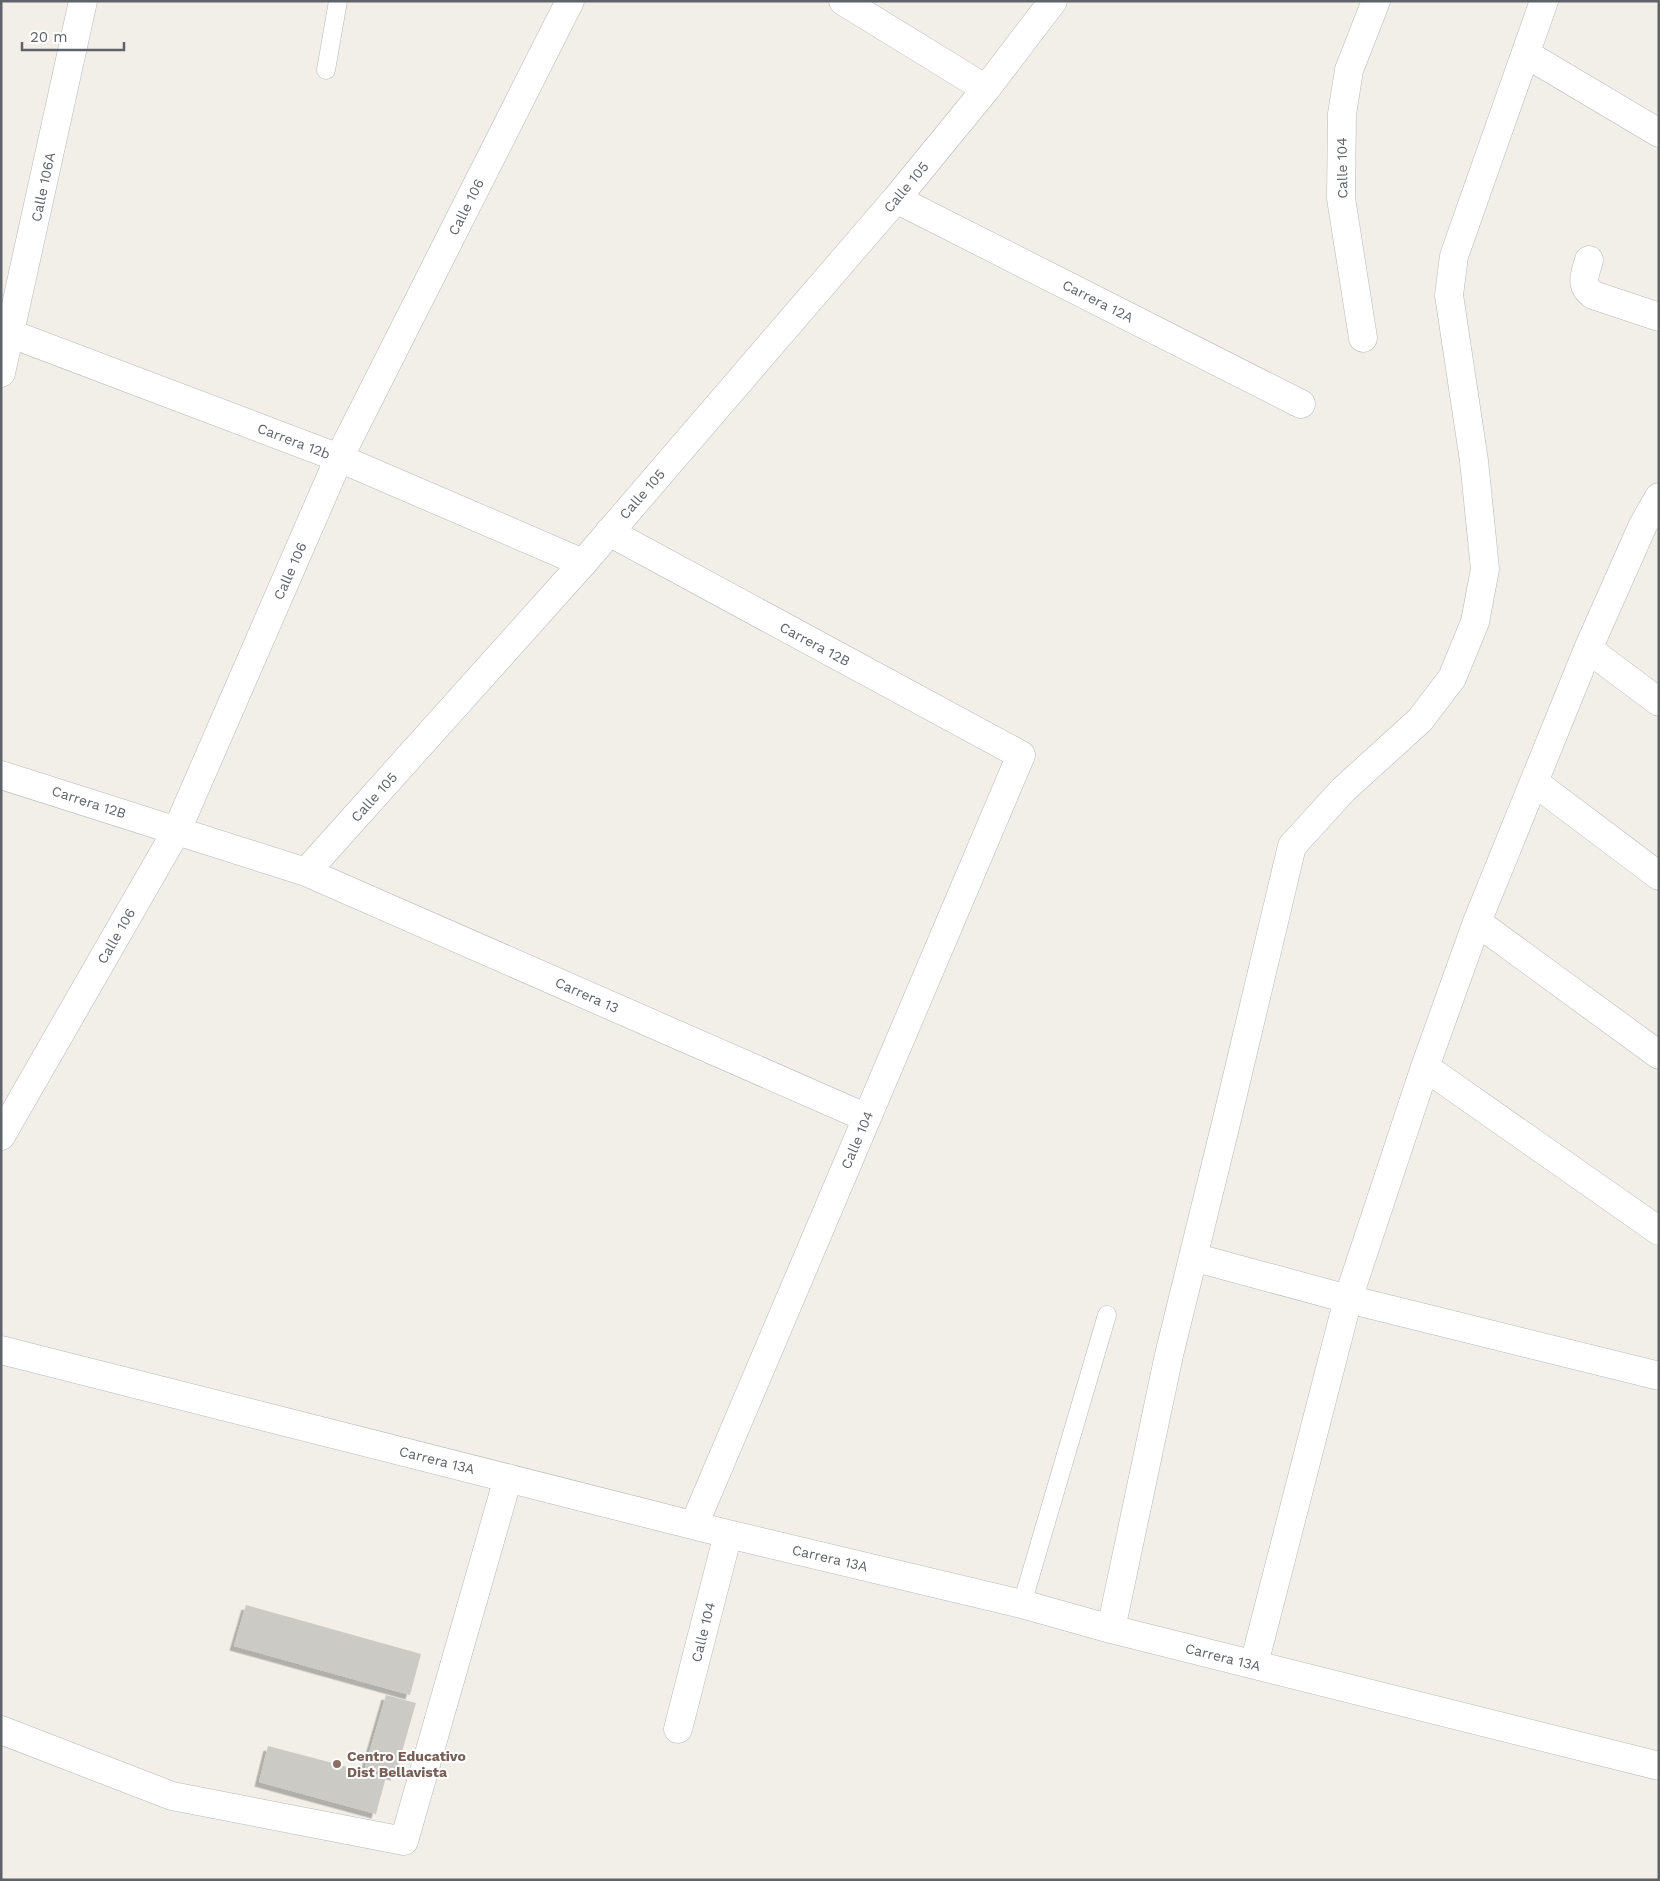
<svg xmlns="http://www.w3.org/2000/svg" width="1660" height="1881" font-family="'Work Sans',sans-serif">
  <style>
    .building { fill: #cccac5; filter: url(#shadow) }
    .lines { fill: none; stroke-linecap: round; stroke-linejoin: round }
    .lane-casing { stroke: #b5b8bc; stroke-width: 19 }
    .street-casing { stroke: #b5b8bc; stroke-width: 29 }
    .lane { stroke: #fff; stroke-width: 18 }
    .street { stroke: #fff; stroke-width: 28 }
    .education-dot { fill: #8d6e63; stroke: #fff; stroke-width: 2 }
    .labels { text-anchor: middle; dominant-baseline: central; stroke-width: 4; stroke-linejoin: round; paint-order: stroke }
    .street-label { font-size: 14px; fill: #5f6368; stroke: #fff }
    .education-label { font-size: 14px; font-weight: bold; fill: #785e54; stroke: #fff; text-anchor: start }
  </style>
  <defs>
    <filter id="shadow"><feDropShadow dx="-4.5" dy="4.5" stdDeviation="0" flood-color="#0004"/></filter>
  </defs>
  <rect width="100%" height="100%" fill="#f1efe8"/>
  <path class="building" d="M246,1605L421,1654L410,1695L234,1646Z
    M386,1695L416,1703L395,1776L365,1767Z
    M268,1746L386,1777L376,1814L259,1782Z"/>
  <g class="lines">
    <g class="lane-casing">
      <path id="lane" d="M326,70L338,1
        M1022,1604L1107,1315"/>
    </g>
    <g class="street-casing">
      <path id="street" d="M843,1L986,89
        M1526,54L1659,133
        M896,199L1301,404
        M1589,260C1585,275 1579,285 1593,295L1659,317
        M1,330L339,458L583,563
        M1363,338L1341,198L1342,114L1349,70L1376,1
        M1,373L83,1
        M609,532L1021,755L694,1525
        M1588,649L1659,702
        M1,775L306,872L867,1118
        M1534,782L1659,876
        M306,872L583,563L896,199L986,89L1053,1
        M1477,922L1659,1055
        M1425,1067L1659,1231
        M1,1136L177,830L339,458L570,1
        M1193,1257L1348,1299L1659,1376
        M1,1350L728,1534L1022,1604L1111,1629L1659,1766
        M1111,1629L1169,1355L1228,1115L1292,846L1343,790L1420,720L1452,678L1475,622L1485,569L1474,461L1449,295L1454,256L1544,1
        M1254,1664L1348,1299L1425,1067L1477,922L1588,649L1643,525L1659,497
        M678,1729L728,1534
        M1,1730L172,1796L404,1841L508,1478"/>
    </g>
    <use href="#lane" class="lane"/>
    <use href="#street" class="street"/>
  </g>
  <circle class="education-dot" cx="337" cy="1764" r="5"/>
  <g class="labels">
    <g class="street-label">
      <text transform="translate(1342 168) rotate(-91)">Calle 104</text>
      <text transform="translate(43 187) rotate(-78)">Calle 106A</text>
      <text transform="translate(906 187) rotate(-50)">Calle 105</text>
      <text transform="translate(466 207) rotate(-63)">Calle 106</text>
      <text transform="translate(1098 301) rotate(27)">Carrera 12A</text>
      <text transform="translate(294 441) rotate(21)">Carrera 12b</text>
      <text transform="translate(642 494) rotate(-49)">Calle 105</text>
      <text transform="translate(290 571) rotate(-66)">Calle 106</text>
      <text transform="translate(815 644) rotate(28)">Carrera 12B</text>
      <text transform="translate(374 797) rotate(-48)">Calle 105</text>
      <text transform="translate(89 802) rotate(18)">Carrera 12B</text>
      <text transform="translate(116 936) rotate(-60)">Calle 106</text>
      <text transform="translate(587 995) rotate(24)">Carrera 13</text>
      <text transform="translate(857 1140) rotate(-67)">Calle 104</text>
      <text transform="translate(437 1460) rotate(14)">Carrera 13A</text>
      <text transform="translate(830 1558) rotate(13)">Carrera 13A</text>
      <text transform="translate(703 1632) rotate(-76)">Calle 104</text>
      <text transform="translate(1223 1657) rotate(14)">Carrera 13A</text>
    </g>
    <g class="education-label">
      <text x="347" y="1756">Centro Educativo<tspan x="347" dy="16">Dist Bellavista</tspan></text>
    </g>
  </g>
  <rect width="1660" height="1881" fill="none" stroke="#5f6368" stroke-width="5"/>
  <path d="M22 42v8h102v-8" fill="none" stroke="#5f6368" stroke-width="2.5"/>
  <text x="30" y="42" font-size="15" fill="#5f6368" stroke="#ffffff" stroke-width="4" paint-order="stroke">20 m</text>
</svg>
